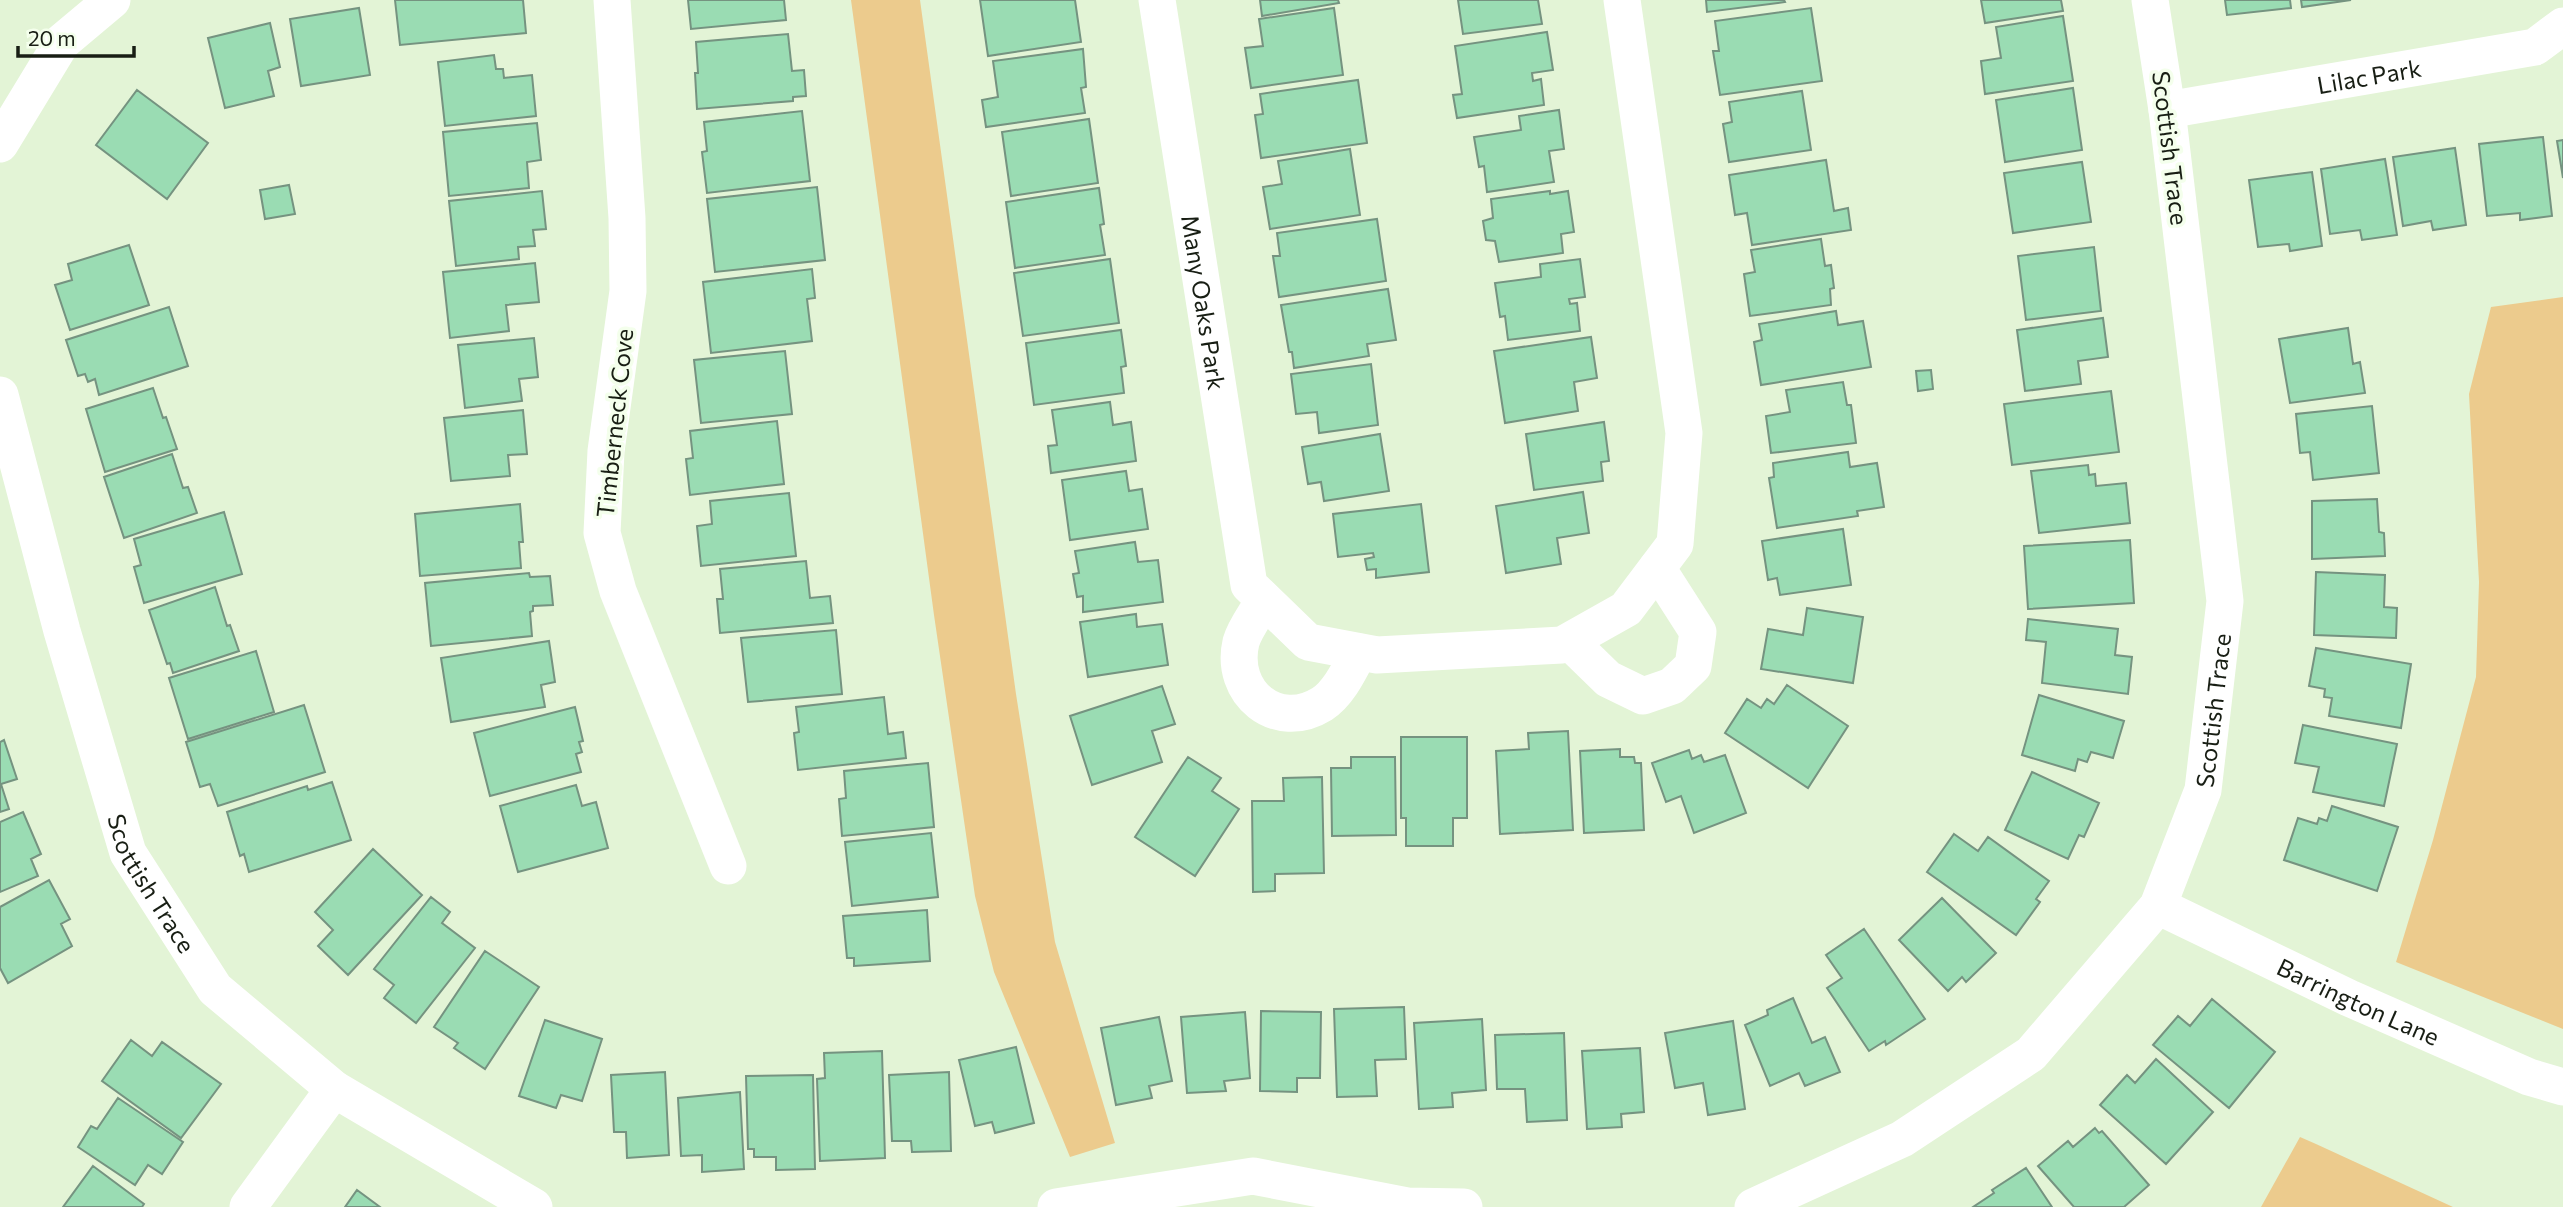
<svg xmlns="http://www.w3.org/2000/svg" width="2563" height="1207" font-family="Commissioner,sans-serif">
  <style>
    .green { fill: #eccb8d }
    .building { fill: #9adcb3; stroke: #759380; stroke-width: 2 }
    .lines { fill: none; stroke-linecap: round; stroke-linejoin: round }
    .minor { stroke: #fff; stroke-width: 37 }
    .labels { text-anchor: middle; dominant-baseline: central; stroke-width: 7; stroke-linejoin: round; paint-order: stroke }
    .street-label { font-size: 24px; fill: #181e14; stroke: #f4ffec }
  </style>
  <rect width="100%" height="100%" fill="#e3f4d6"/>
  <path class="green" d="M851,0H920L1016,694L1055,942L1115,1143L1070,1157L994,972L975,896L934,615Z
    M2563,297V1029L2396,962L2433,840L2476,677L2479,582L2469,394L2491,307Z
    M2300,1137L2316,1144L2453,1207H2261Z"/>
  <path class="building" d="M395,0H523L526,33L400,45Z
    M688,0H784L786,20L691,29Z
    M980,0H1075L1081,42L988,56Z
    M1260,0H1338L1339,3L1262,16Z
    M1458,0H1538L1542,24L1463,34Z
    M1706,0H1784L1785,2L1707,12Z
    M1981,0H2061L2063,11L1985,23Z
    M2225,0H2290L2291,8L2227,15Z
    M2301,0H2351L2302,7Z
    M359,8L370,75L301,86L290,19Z
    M1334,8L1343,75L1251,88L1245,48L1263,46L1259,19Z
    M1811,8L1822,81L1720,95L1713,51H1719L1715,21Z
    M2063,16L2073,81L1985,94L1981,61L2001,58L1996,27Z
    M270,23L280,67L268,71L274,96L225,108L208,38Z
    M1547,32L1553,70L1532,73L1533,81L1541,79L1544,105L1457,118L1453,95L1462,94L1455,46Z
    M788,34L792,71L804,70L806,96L793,97V101L697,109L695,73H698L696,42Z
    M1083,49L1086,87L1081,88L1085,113L986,127L982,100L998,97L993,61Z
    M494,55L496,69H503L504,78L532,75L536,116L445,126L438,62Z
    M1358,80L1367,143L1261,158L1255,115L1263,114L1260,94Z
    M2073,88L2082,150L2005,162L1996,100Z
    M137,90L208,143L167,199L96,145Z
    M1802,91L1811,150L1729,162L1723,124L1732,122L1729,102Z
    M1559,110L1564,149L1549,151L1554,182L1487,192L1484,166L1479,167L1474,137L1521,130L1519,116Z
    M802,111L810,181L707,193L702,152L707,151L704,122Z
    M1089,119L1098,183L1011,196L1002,132Z
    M537,123L541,160L527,162L529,188L449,196L443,132Z
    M2543,137L2552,216L2520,220V213L2487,216L2479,144Z
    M2563,140V178L2557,141Z
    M2455,148L2466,225L2433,230L2431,221L2403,226L2393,157Z
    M1350,149L1360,215L1270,229L1263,187L1282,184L1278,161Z
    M2385,159L2397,235L2362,240L2360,230L2330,234L2321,169Z
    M1826,160L1834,211L1848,208L1851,230L1752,245L1747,213L1735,215L1729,175Z
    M2082,162L2091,222L2013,233L2004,173Z
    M2312,172L2322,246L2290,251L2289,244L2258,247L2249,180Z
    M289,185L295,214L265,219L260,190Z
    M817,187L825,260L715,272L707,199Z
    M1099,188L1104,224L1100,225L1105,255L1015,268L1006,202Z
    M542,191L546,229L533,230L535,246L518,247L519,259L456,266L449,201Z
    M1550,191V194L1568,191L1574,232L1561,234L1563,253L1499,262L1495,241L1486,240L1483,221L1493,218L1491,199Z
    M1377,219L1386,281L1279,297L1273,256H1280L1277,233Z
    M1821,239L1825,266L1831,265L1834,288L1830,289L1831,305L1750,316L1744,274L1755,272L1751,250Z
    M129,245L149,305L70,330L55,285L72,280L68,264Z
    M2094,247L2101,311L2026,320L2018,256Z
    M1110,259L1119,323L1023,336L1014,273Z
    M1580,259L1585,297L1569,299L1570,304L1577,303L1580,331L1508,340L1505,316L1500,317L1495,283L1541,277L1540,264Z
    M535,263L539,302L506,305L509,331L450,338L443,272Z
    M812,269L815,298L807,299L812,341L711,353L703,282Z
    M1388,289L1396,340L1367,344L1369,356L1294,368L1292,352H1289L1281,305Z
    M169,307L188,366L99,395L95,379L88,382L85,374L78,376L66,340Z
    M1836,311L1838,325L1863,321L1871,367L1761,385L1754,342L1762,340L1759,324Z
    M2103,318L2108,357L2078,361L2081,384L2025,391L2017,330Z
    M2348,328L2353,364L2360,362L2365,393L2290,403L2279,339Z
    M1121,330L1126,366L1121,367L1124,393L1034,405L1026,343Z
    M1591,337L1597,378L1574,382L1578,411L1505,423L1494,351Z
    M534,338L538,377L519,379L522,401L465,408L458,345Z
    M785,351L792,414L701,423L694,360Z
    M1371,364L1378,425L1319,433L1317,412L1296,414L1291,374Z
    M1931,370L1933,389L1918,391L1916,371Z
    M1843,382L1847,405H1851L1856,443L1771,453L1766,416L1790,412L1786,390Z
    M153,388L163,418L166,417L177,449L105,472L86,409Z
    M2111,391L2119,452L2012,465L2004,404Z
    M1110,402L1113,425L1131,422L1136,461L1051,473L1048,446L1057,445L1052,410Z
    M2372,406L2379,473L2313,480L2310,452L2300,453L2296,414Z
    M523,410L527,454L508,455L510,476L451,481L444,418Z
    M777,421L784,484L690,495L686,459L693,458L690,431Z
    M1604,422L1609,461L1601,462L1603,481L1534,490L1526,434Z
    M1380,434L1389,491L1324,501L1321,482L1308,484L1302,447Z
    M1848,452L1850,467L1877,463L1884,507L1857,511L1858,516L1777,528L1769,478L1774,477L1773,463Z
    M172,454L183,488L188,487L197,513L124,538L104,477Z
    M2088,465L2089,475L2095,474L2096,486L2126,483L2130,523L2039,533L2031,471Z
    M1126,471L1129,491L1142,489L1148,529L1070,540L1062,480Z
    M1583,492L1589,533L1557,538L1561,564L1506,573L1496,506Z
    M789,493L796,556L701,566L697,526L712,524L710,501Z
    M2377,499L2379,532L2384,533L2385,556L2312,559V501Z
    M520,504L523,542H519L521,568L420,576L415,514Z
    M1421,504L1429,572L1376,578V569L1367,570L1365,559L1374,557L1373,553L1338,557L1333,514Z
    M224,512L242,574L144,603L134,567L141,565L134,539Z
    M1843,529L1851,585L1780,595L1777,578L1768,580L1762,541Z
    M2130,540L2134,603L2028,609L2024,546Z
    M1135,542L1138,562L1158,560L1163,602L1083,612V596L1077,597L1073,574L1079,573L1075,551Z
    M806,561L810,598L830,596L833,623L720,633L717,599H723L720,569Z
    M2316,572L2385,575L2384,607L2397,608L2396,638L2314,635Z
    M529,573L530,577L550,576L553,605L533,606V611L530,612L532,636L431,646L425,583Z
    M215,587L227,626L230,625L239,651L173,673L170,663L167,664L149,610Z
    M1807,608L1863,617L1853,683L1761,669L1768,629L1803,635Z
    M1136,614L1137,627L1162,624L1168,665L1088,677L1080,622Z
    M2028,619L2118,629L2115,655L2132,657L2128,694L2042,683L2046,642L2026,640Z
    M836,630L842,694L748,702L741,638Z
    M549,641L555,682L541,685L545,707L451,722L441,658Z
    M2316,648L2411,664L2401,728L2329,716L2332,698L2324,697L2325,689L2309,686Z
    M256,651L274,712L188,739L169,678Z
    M1787,685L1848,726L1808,788L1725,733L1747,699L1761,708L1767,699L1774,704Z
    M1162,686L1175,724L1152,731L1162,762L1092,785L1070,716Z
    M2039,695L2124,721L2113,758L2091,752L2087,762L2078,759L2075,771L2022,755Z
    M884,697L888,734L903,732L906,758L798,770L794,733L799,732L796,707Z
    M304,705L325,772L218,806L210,784L200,787L186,742Z
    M575,707L583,741L579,742L582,752L576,754L581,772L490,796L474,733Z
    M2303,725L2397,744L2384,806L2313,792L2319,767L2295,763Z
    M1568,731L1573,830L1500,834L1496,751L1529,749L1528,733Z
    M1401,737H1467V818H1453V846H1406V818H1401Z
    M4,740L17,779L1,784L9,809L0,812V742Z
    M1620,749V757H1634L1635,763H1641L1644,830L1584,833L1580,751Z
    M1689,750L1692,759L1701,755L1704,762L1725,755L1746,813L1694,833L1681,796L1666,802L1652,763Z
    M1188,757L1221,778L1212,791L1239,809L1195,876L1135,837Z
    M1351,757H1395L1396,835L1332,836L1331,768H1351Z
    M928,763L934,827L842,836L839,799L846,798L844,771Z
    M2032,772L2099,803L2084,837L2079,835L2068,859L2005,830Z
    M1322,777L1324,873L1275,874V891L1253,892L1252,801H1284L1283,778Z
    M332,782L351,840L249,872L244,854L240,856L227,812L307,786L308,790Z
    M576,785L582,806L596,802L608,848L518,872L500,806Z
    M2332,806L2398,827L2377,891L2284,860L2298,818L2317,824L2319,818L2327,821Z
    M23,812L41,854L31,859L38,876L0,892V822Z
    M931,833L938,897L852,906L845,842Z
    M1954,834L1978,851L1988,837L2049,881L2036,899L2040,902L2016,935L1927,872Z
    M373,849L422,895L348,975L318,946L333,930L315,912Z
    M49,880L70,919L61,924L72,946L8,983L0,968V907Z
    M431,897L450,912L442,923L475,948L416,1023L384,998L394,985L374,969Z
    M1942,898L1996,953L1966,982L1962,977L1948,991L1899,940Z
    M927,910L930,961L854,966V958H847L843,916Z
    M1864,929L1925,1019L1886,1045L1885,1041L1869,1051L1827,988L1842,978L1826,955Z
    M485,951L539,987L485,1069L454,1048L458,1043L434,1027Z
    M1793,998L1812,1043L1825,1037L1840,1072L1805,1086L1799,1073L1770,1086L1745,1025L1768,1015L1767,1010Z
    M2212,999L2275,1052L2229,1108L2153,1045L2178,1016L2190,1026Z
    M1404,1007L1406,1059L1375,1060L1377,1096L1337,1097L1334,1009Z
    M1261,1011L1321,1012L1320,1078H1297V1092L1260,1091Z
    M1245,1012L1250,1078L1224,1081L1226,1091L1187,1093L1181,1017Z
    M1159,1017L1172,1081L1149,1086L1152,1098L1116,1105L1101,1028Z
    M1482,1019L1486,1090L1452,1093L1453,1107L1419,1109L1414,1023Z
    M545,1020L602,1039L582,1101L561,1095L556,1108L519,1096Z
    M1733,1021L1745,1109L1708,1115L1703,1083L1675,1088L1665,1033Z
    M1564,1033L1567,1120L1527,1122L1525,1089H1497L1495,1035Z
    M131,1040L152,1056L162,1042L221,1084L181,1138L102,1081Z
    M1016,1047L1034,1123L995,1133L992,1122L975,1126L959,1060Z
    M1640,1048L1644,1112L1621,1114L1622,1127L1587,1129L1582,1051Z
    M882,1051L885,1158L820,1161L817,1079L825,1078L824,1053Z
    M2156,1059L2213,1112L2166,1164L2100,1105L2127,1075L2135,1083Z
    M665,1072L669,1155L627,1158L626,1132H614L611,1075Z
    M949,1072L951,1151L912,1152L911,1141H892L889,1075Z
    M813,1075L815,1169L776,1170V1157H754V1149H748L746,1076Z
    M740,1092L744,1169L702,1172V1155L681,1156L678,1098Z
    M118,1098L183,1142L162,1174L148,1165L135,1185L78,1147L91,1126L97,1129Z
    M2095,1128L2099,1133L2102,1131L2149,1185L2124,1207H2074L2038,1166L2068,1141L2073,1147Z
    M93,1166L144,1204L142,1207H63Z
    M2026,1168L2052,1207H1973L1994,1193L1992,1190Z
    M357,1190L380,1207H345Z"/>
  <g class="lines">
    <g class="minor">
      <path d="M612,0L627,218L628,291L606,451L602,533L618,591L728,866"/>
      <path id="s1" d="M1157,0L1249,585L1308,642L1377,655L1562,645L1626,609L1675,544L1684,433L1622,0"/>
      <path id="s2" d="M2167,110L2535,47L2563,26"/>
      <path d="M0,144L62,42L112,0"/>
      <path id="s3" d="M0,395L62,631L128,853L215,989L334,1089L534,1207"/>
      <path d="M1264,600C1257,613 1245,628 1241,642C1229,693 1277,732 1322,704C1339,693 1350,669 1359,652"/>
      <path d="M1570,642L1608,679L1643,696L1672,686L1693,666L1698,632L1657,568"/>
      <path id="s4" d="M2158,906L2349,998L2529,1077L2563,1087"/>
      <path d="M248,1207L334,1089"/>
      <path d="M1056,1207L1253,1176L1407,1206L1464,1207"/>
      <path id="s5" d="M1753,1207L1902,1139L2031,1054L2158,906L2203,790L2225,601L2167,110L2150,0"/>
    </g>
  </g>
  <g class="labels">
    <g class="street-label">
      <text stroke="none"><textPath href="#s2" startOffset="205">Lilac Park</textPath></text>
      <text transform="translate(2171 148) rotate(83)">Scottish Trace</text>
      <text stroke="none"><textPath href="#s1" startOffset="306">Many Oaks Park</textPath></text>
      <text transform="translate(614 423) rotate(-84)">Timberneck Cove</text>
      <text stroke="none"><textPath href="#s5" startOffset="718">Scottish Trace</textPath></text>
      <text stroke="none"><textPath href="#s3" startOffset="513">Scottish Trace</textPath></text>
      <text stroke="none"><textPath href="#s4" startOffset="222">Barrington Lane</textPath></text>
    </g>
  </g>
  <path d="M18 46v10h116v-10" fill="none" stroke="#181e14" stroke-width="3.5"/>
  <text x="28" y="46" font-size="21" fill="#181e14" stroke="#f4ffec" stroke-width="5" paint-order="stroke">20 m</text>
</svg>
